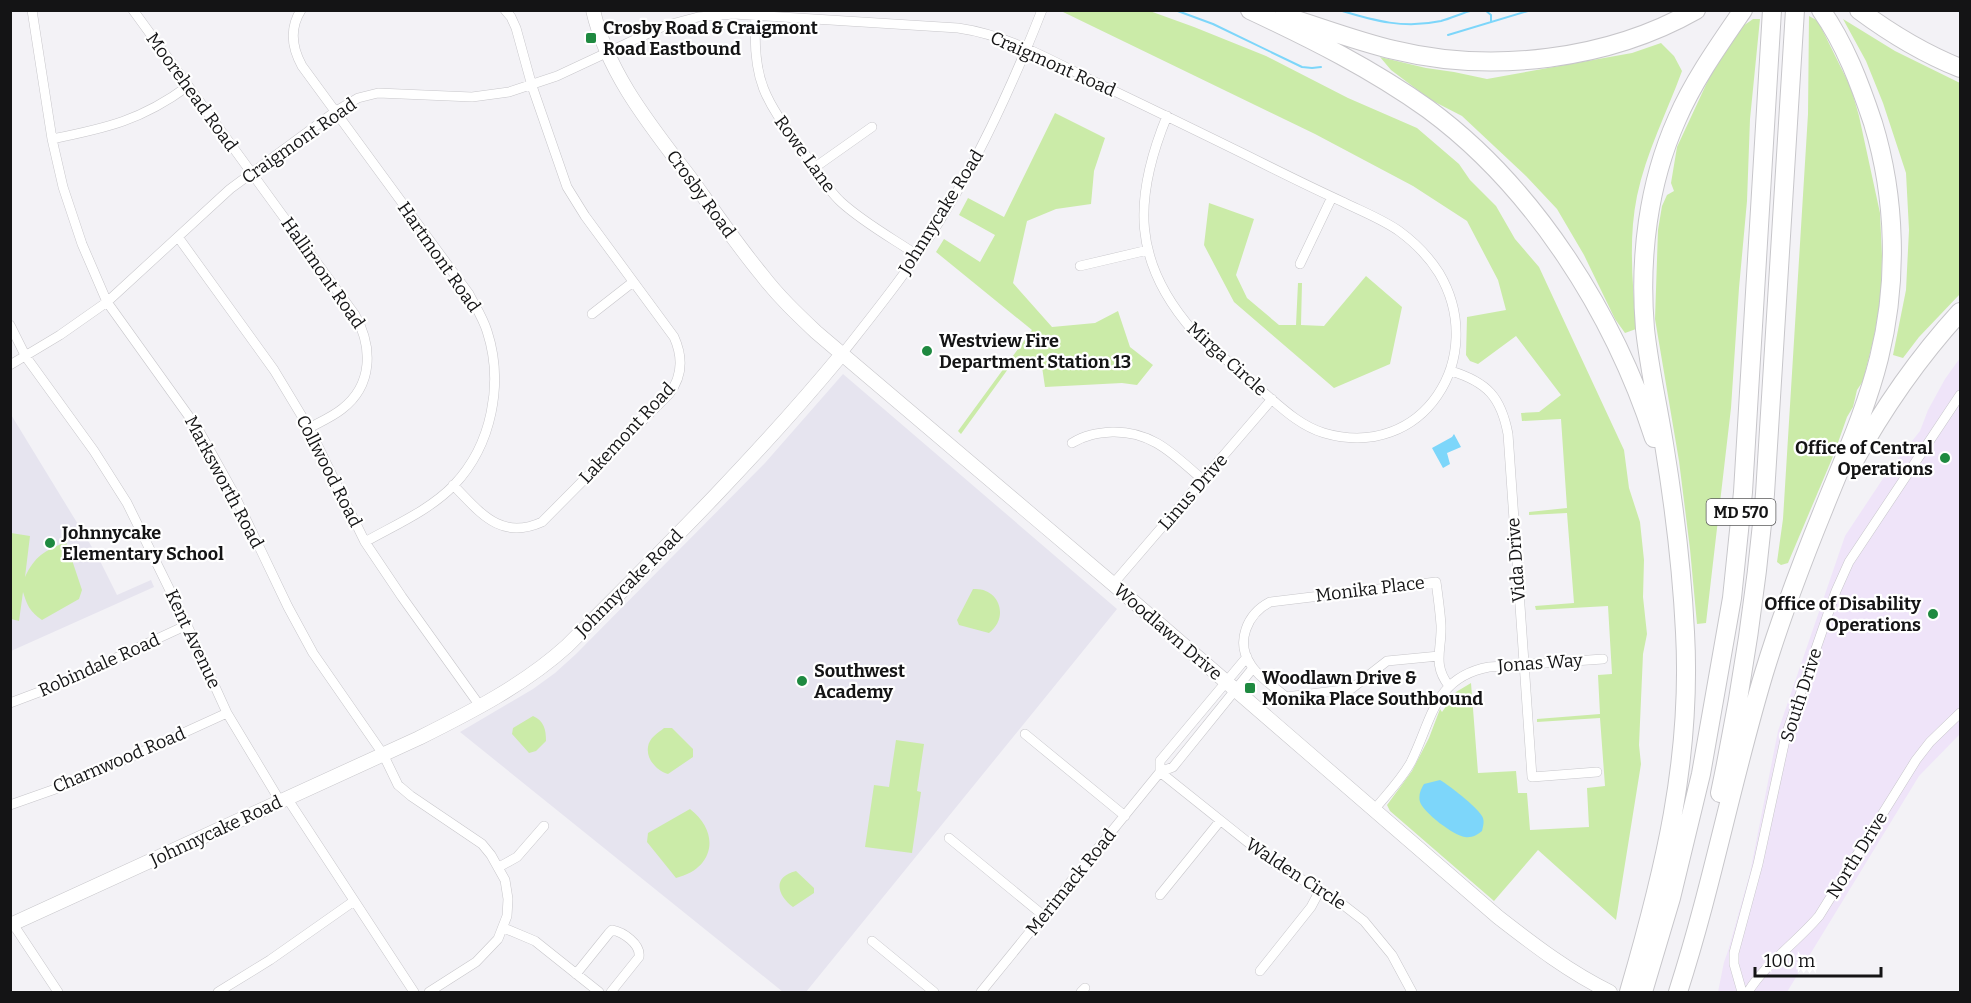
<svg xmlns="http://www.w3.org/2000/svg" width="1971" height="1003" font-family="Bitter,serif">
  <style>
    .commercial { fill: #efe4f9 }
    .built { fill: #e6e4ef }
    .green { fill: #cbeba8 }
    .water { fill: #7dd6fa }
    .lines { fill: none; stroke-linecap: round; stroke-linejoin: round }
    .stream { stroke: #7dd6fa; stroke-width: 2 }
    .street-casing { stroke: #c7c6ca; stroke-width: 10 }
    .secondary-casing { stroke: #c7c6ca; stroke-width: 15 }
    .highway-casing { stroke: #c7c6ca; stroke-width: 20 }
    .street { stroke: #fff; stroke-width: 9 }
    .secondary { stroke: #fff; stroke-width: 14 }
    .highway { stroke: #fff; stroke-width: 18 }
    .poi-dot { fill: #1e8940; stroke: #fff; stroke-width: 2 }
    .labels { text-anchor: middle; dominant-baseline: central; stroke-width: 4.5; stroke-linejoin: round; paint-order: stroke }
    .shield { fill: #fff; stroke: #5a5a5b; stroke-width: 1.5 }
    .shield-label { font-size: 16px; font-weight: bold; fill: #141415 }
    .poi-label { font-size: 18px; font-weight: bold; fill: #141415; stroke: #fff; text-anchor: start }
    .street-label { font-size: 18px; fill: #141415; stroke: #fff }
  </style>
  <rect width="100%" height="100%" fill="#f3f2f6"/>
  <path class="commercial" d="M1960,358V734L1919,776L1787,992H1718L1724,962L1728,951L1750,873L1778,731L1845,536L1888,471L1920,431L1928,410L1945,379Z"/>
  <path class="built" d="M843,374L1117,609L806,992H783L460,732L533,689L555,673L576,654L765,463Z
    M10,413L98,557L117,595L151,580L154,587L11,651Z"/>
  <path class="green" d="M1147,10L1194,27L1266,56L1348,98L1417,128L1459,164L1470,180L1496,206L1515,239L1539,267L1624,450L1629,488L1640,522L1644,560L1643,597L1647,634L1643,654L1639,745L1641,764L1616,920L1538,850L1494,901L1390,811L1387,805L1412,771L1429,738L1440,709L1442,712L1456,692L1471,683L1478,773L1516,771L1518,793H1527L1530,830L1589,827L1587,788L1605,786L1600,718L1537,722V719L1600,714L1598,675L1612,674L1608,606L1536,610L1535,606L1574,603L1567,513L1529,515V512L1567,508L1561,419L1522,421L1521,413L1539,412L1561,395L1516,336L1478,364L1470,361L1466,355L1467,317L1506,310L1498,280L1467,221L1413,186L1315,134L1061,11Z
    M1809,16L1818,21L1851,88L1859,116L1880,213L1882,256L1881,296L1874,337L1863,381L1857,390L1853,407L1847,417L1834,454L1788,563L1781,565L1777,562L1783,519L1808,114Z
    M1753,19H1760L1750,119L1747,201L1739,288L1731,408L1706,623L1697,624L1690,549L1679,461L1655,319L1658,230L1662,206L1667,195L1674,191L1671,183L1677,147L1711,74L1732,40L1743,26Z
    M1843,19L1895,51L1960,83V294L1919,337L1903,358L1893,355L1906,290L1909,230L1906,173L1883,103L1866,61Z
    M1661,43L1674,56L1682,71C1667,112 1646,153 1637,196C1628,240 1633,285 1636,329L1625,333L1615,319L1584,255L1557,209L1526,176L1462,116L1431,100L1391,70L1380,57L1426,68L1454,72L1487,79L1632,53Z
    M1055,113L1105,138L1094,171L1091,204L1056,209L1027,221L1013,283L1052,327L1095,323L1118,311L1130,347L1153,365L1137,385L1122,383L1045,387L1041,360L1016,358L961,434L958,431L1032,330L936,252L944,239L980,262L995,235L959,215L968,198L1004,217Z
    M1209,203L1254,219L1236,275L1247,298L1279,325H1296L1298,283H1302L1301,325L1324,326L1366,276L1402,307L1390,364L1334,388L1234,302L1204,245Z
    M11,533L30,536L25,577C35,556 44,551 66,542L82,590L79,599L42,620C30,612 27,605 23,592L19,621L11,619Z
    M973,589C999,587 1010,617 989,633L959,625L957,620Z
    M533,716C544,721 546,729 546,741L536,751L529,753L512,734L513,728Z
    M664,728H672L693,749V757L668,774C657,771 646,759 648,747C649,738 658,733 664,728Z
    M896,740L924,744L917,791L921,792L912,853L865,847L874,785L889,787Z
    M690,809C721,833 714,869 676,878L647,842L648,833Z
    M796,871L814,888V893L793,907C777,895 772,877 796,871Z"/>
  <path class="water" d="M1454,434L1461,447L1447,453L1450,464L1443,468L1432,448L1452,437Z
    M1440,780C1450,786 1476,806 1482,816C1485,821 1483,826 1482,831C1477,835 1472,838 1465,837C1454,836 1423,812 1420,802C1418,795 1421,789 1424,784Z"/>
  <g class="lines">
    <path class="stream" d="M1175,10L1213,24L1302,67L1312,68L1321,67
      M1339,10C1375,21 1404,29 1441,21C1452,18 1462,13 1473,10
      M1485,10L1491,15V22
      M1957,10L1960,12
      M1448,35L1531,10"/>
    <g class="street-casing">
      <path id="street" d="M32,10L52,139L63,187L82,244L107,302L198,429L232,490L288,607L313,653L383,754L398,785L411,796L482,844L491,855L505,880L508,899L507,916L498,939L476,962L429,992
        M133,10L355,315C373,347 373,385 342,409C332,417 320,422 309,428
        M301,10C289,29 292,48 302,66L469,294C475,306 483,318 487,331C504,383 492,445 454,485C430,510 395,525 365,542
        M756,15C751,83 767,102 805,154C816,170 827,189 841,202C864,223 892,238 917,255
        M52,139C107,128 142,120 188,86
        M814,168L872,127
        M178,237L274,370L309,428L365,542L402,597L480,706
        M1300,264L1332,197
        M1080,266L1148,250
        M592,314L633,282
        M10,325L26,357L94,451L127,503L187,625L227,713L280,801
        M842,354C875,312 909,270 937,225C980,157 1013,84 1042,10
        M10,365L60,335L107,302L230,189L336,111L358,98L378,93L472,97L509,92L557,76L664,26L698,17L734,14L958,28C1007,35 1049,59 1093,81C1144,105 1195,130 1246,155C1278,171 1310,187 1343,202C1361,211 1382,219 1399,231C1414,242 1429,257 1439,273C1489,357 1423,462 1324,433C1297,425 1277,403 1256,386C1236,368 1215,350 1194,332C1132,262 1133,199 1167,116
        M1451,371C1487,382 1501,397 1508,434L1532,777L1597,772
        M1072,443C1085,435 1097,433 1112,432C1153,431 1174,455 1203,480
        M453,485C480,512 500,541 542,522L669,394C683,376 683,357 674,337L585,216L567,187L532,86L516,28L511,17L505,10
        M1113,584L1272,399
        M1439,656L1387,661L1351,689L1286,697C1275,687 1259,678 1251,665C1235,642 1247,614 1270,602L1436,582C1438,596 1440,611 1441,625C1442,650 1432,664 1449,686
        M10,703L55,686L187,625
        M1025,734L1125,816
        M1160,772L1275,864L1337,900L1364,921L1392,955L1412,992
        M1160,772V761L1247,657
        M287,798L414,992
        M10,805L78,781L227,713
        M1374,810C1387,794 1402,779 1411,762C1432,720 1434,677 1489,667L1603,659
        M949,838L1044,916
        M499,867L517,857L544,826
        M1160,895L1220,821
        M13,924L58,992
        M504,928L535,941L599,992
        M872,941L934,992
        M1260,971L1311,907L1320,890
        M576,974L609,933L612,930C623,932 641,944 639,957L611,992
        M218,992L270,960L354,901
        M981,992L1160,772L1173,767L1253,668
        M1081,992L1085,988
        M1742,992L1734,964V953L1758,864L1786,735L1836,591L1849,562L1960,395
        M1748,992C1766,963 1797,942 1819,916L1916,760L1930,742L1960,713"/>
    </g>
    <g class="secondary-casing">
      <path id="secondary" d="M593,10C608,76 655,131 694,183C716,214 738,246 762,275C778,296 797,314 816,332L1113,584L1498,917C1534,945 1569,972 1610,992
        M10,925L419,738C471,712 524,685 567,646C662,551 757,457 842,354"/>
    </g>
    <g class="highway-casing">
      <path id="highway" d="M1250,10C1312,39 1372,69 1428,109C1534,187 1614,314 1654,438
        M1859,10C1890,33 1925,54 1960,68
        M1284,16C1320,27 1356,41 1394,50C1492,74 1608,60 1696,10
        M1852,465C1882,410 1918,358 1960,312
        M1720,793C1741,694 1756,595 1765,494L1795,10
        M1629,992C1664,872 1692,759 1685,632C1682,571 1674,505 1664,444C1658,406 1649,367 1645,329C1639,258 1648,184 1677,119C1694,80 1719,45 1743,10
        M1643,992L1671,898L1701,774L1732,598L1743,492L1772,10
        M1678,992C1712,887 1732,779 1764,673C1781,617 1802,562 1824,508C1844,458 1866,410 1879,358C1898,282 1896,198 1873,123C1860,84 1845,44 1821,10"/>
    </g>
    <use href="#street" class="street"/>
    <use href="#secondary" class="secondary"/>
    <use href="#highway" class="highway"/>
  </g>
  <g class="poi-dot">
    <rect x="585" y="32" width="12" height="12" rx="3"/>
    <circle cx="927" cy="351" r="6"/>
    <circle cx="1945" cy="458" r="6"/>
    <circle cx="50" cy="543" r="6"/>
    <circle cx="1933" cy="614" r="6"/>
    <circle cx="802" cy="681" r="6"/>
    <rect x="1244" y="682" width="12" height="12" rx="3"/>
  </g>
  <g class="labels">
    <rect class="shield" x="1706.5" y="499" width="69" height="26" rx="4.5"/>
    <g class="shield-label">
      <text x="1741" y="512">MD 570</text>
    </g>
    <g class="poi-label">
      <text x="603" y="28">Crosby Road &amp; Craigmont<tspan x="603" dy="21">Road Eastbound</tspan></text>
      <text x="939" y="341">Westview Fire<tspan x="939" dy="21">Department Station 13</tspan></text>
      <text x="1933" y="448" text-anchor="end">Office of Central<tspan x="1933" dy="21">Operations</tspan></text>
      <text x="62" y="533">Johnnycake<tspan x="62" dy="21">Elementary School</tspan></text>
      <text x="1921" y="604" text-anchor="end">Office of Disability<tspan x="1921" dy="21">Operations</tspan></text>
      <text x="814" y="671">Southwest<tspan x="814" dy="21">Academy</tspan></text>
      <text x="1262" y="678">Woodlawn Drive &amp;<tspan x="1262" dy="21">Monika Place Southbound</tspan></text>
    </g>
    <g class="street-label">
      <text transform="translate(1053 64) rotate(24)">Craigmont Road</text>
      <text transform="translate(192 92) rotate(54)">Moorehead Road</text>
      <text transform="translate(299 141) rotate(-35)">Craigmont Road</text>
      <text transform="translate(805 154) rotate(54)">Rowe Lane</text>
      <text transform="translate(701 194) rotate(54)">Crosby Road</text>
      <text transform="translate(941 212) rotate(-58)">Johnnycake Road</text>
      <text transform="translate(439 257) rotate(55)">Hartmont Road</text>
      <text transform="translate(323 273) rotate(55)">Hallimont Road</text>
      <text transform="translate(1227 359) rotate(42)">Mirga Circle</text>
      <text transform="translate(627 433) rotate(-47)">Lakemont Road</text>
      <text transform="translate(329 471) rotate(63)">Collwood Road</text>
      <text transform="translate(224 482) rotate(62)">Marksworth Road</text>
      <text transform="translate(1193 492) rotate(-49)">Linus Drive</text>
      <text transform="translate(1516 560) rotate(-94)">Vida Drive</text>
      <text transform="translate(629 583) rotate(-45)">Johnnycake Road</text>
      <text transform="translate(1370 589) rotate(-7)">Monika Place</text>
      <text transform="translate(1168 632) rotate(41)">Woodlawn Drive</text>
      <text transform="translate(193 639) rotate(65)">Kent Avenue</text>
      <text transform="translate(1540 663) rotate(-4)">Jonas Way</text>
      <text transform="translate(99 665) rotate(-24)">Robindale Road</text>
      <text transform="translate(1801 695) rotate(-72)">South Drive</text>
      <text transform="translate(119 760) rotate(-23)">Charnwood Road</text>
      <text transform="translate(216 831) rotate(-25)">Johnnycake Road</text>
      <text transform="translate(1857 855) rotate(-58)">North Drive</text>
      <text transform="translate(1296 874) rotate(33)">Walden Circle</text>
      <text transform="translate(1071 882) rotate(-51)">Merimack Road</text>
    </g>
  </g>
  <rect width="1971" height="1003" fill="none" stroke="#141415" stroke-width="24"/>
  <path d="M1755 967v9h126v-9" fill="none" stroke="#141415" stroke-width="3"/>
  <text x="1764" y="967" font-size="18" fill="#141415" stroke="#ffffff" stroke-width="4.5" paint-order="stroke">100 m</text>
</svg>
